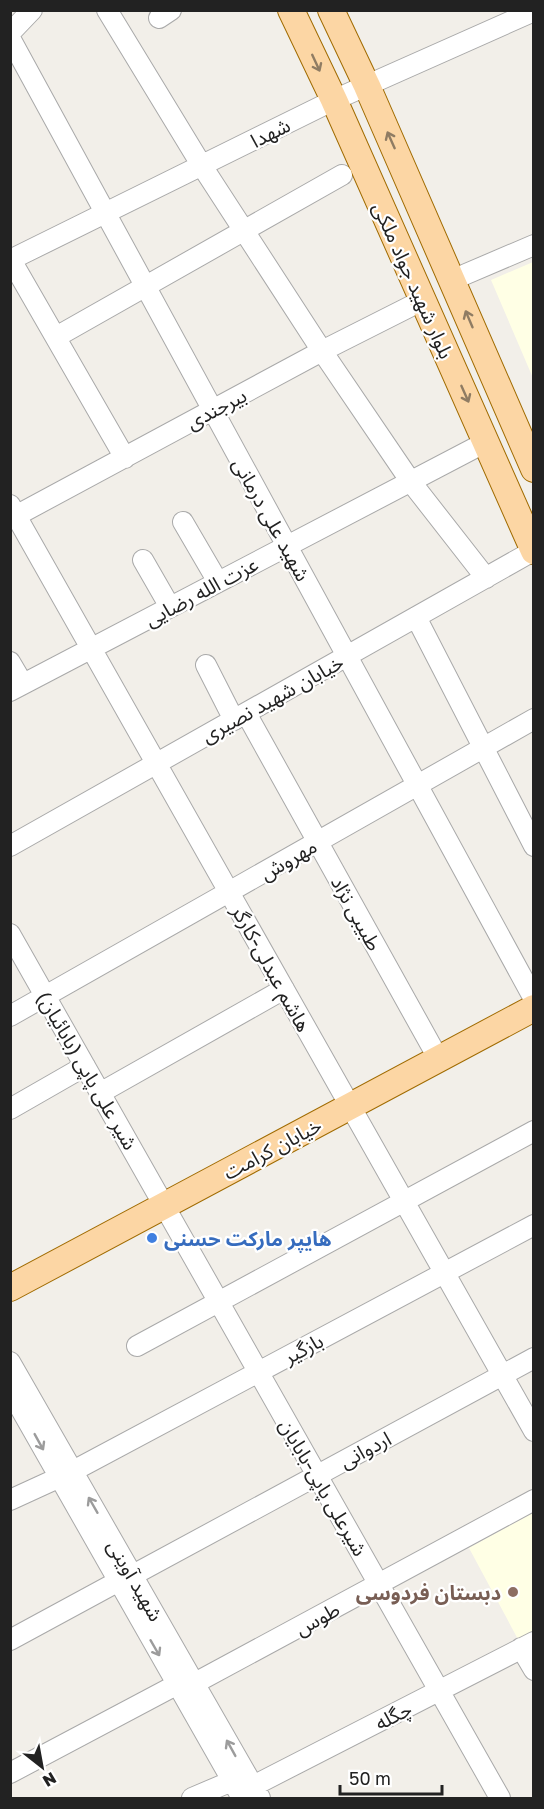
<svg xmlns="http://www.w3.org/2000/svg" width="544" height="1809" font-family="'Golos Text','Noto Sans Arabic',sans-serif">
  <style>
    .education { fill: #ffffe5 }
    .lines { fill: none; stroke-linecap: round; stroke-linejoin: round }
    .minor-casing { stroke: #a9a9a9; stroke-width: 22 }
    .major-casing { stroke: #a06b00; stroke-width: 28 }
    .minor { stroke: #fff; stroke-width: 20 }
    .major { stroke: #fcd6a4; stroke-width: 26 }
    .oneway { stroke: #8f7c63 }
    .oneway2 { stroke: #9c9c9c }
    .shop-dot { fill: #3f7fe0; stroke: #fff; stroke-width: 2 }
    .education-dot { fill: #8d6e63; stroke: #fff; stroke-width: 2 }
    .labels { text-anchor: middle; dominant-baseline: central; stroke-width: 4.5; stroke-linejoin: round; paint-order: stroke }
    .street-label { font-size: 20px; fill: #222; stroke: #fff }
    .shop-label { font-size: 20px; font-weight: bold; fill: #366cbe; stroke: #fff; text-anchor: start }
    .education-label { font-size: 20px; font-weight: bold; fill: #785e54; stroke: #fff; text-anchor: end }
  </style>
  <rect width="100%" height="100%" fill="#f2efe9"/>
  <path class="education" d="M533,262V378L491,280Z
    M533,1513V1636L520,1643L469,1548Z"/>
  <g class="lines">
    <g class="minor-casing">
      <path id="minor" d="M107,10L202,166L322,351L411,482L486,578
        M159,18L171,10
        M10,33L32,10
        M10,38L534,999
        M10,260L334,100L534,11
        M11,260L125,458
        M452,280L534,245
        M56,337L342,175
        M10,505L534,1431
        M10,519L322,351L423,300
        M183,522L218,582
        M143,560L170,607
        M416,617L534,846
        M10,662L23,684
        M206,665L234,720
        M10,691L486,442
        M246,713L433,1049
        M10,846L533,551
        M10,934L500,1798
        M10,1016L534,719
        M100,1093L284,989
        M10,1109L85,1066
        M137,1346L534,1131
        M10,1362L260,1798
        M10,1390L242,1798
        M73,1471L534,1225
        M10,1500L58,1478
        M133,1575L534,1358
        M10,1640L117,1582
        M521,1648L534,1670
        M195,1683L534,1500
        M10,1773L176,1685
        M253,1786L534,1642
        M192,1798L232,1781"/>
    </g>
    <g class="major-casing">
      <path id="major" d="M291,10L334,100L534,551
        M331,10L367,86L534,469
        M10,1288L534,1008"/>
    </g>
    <use href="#minor" class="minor"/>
    <use href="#major" class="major"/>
  </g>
  <defs><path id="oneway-shaft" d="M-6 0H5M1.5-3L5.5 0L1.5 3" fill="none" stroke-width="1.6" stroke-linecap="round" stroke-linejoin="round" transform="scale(1.5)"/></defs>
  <g class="oneway">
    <use href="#oneway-shaft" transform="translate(316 63) rotate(65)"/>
    <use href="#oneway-shaft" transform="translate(391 140) rotate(-114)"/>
    <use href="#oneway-shaft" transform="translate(469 319) rotate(-113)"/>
    <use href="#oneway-shaft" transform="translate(465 394) rotate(66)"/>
  </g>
  <g class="oneway2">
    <use href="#oneway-shaft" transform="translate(39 1442) rotate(61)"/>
    <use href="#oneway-shaft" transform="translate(93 1505) rotate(-120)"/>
    <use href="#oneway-shaft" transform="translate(155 1648) rotate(60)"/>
    <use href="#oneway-shaft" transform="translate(231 1748) rotate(-119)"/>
  </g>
  <circle class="shop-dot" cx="152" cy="1238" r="6"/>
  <circle class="education-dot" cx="513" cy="1592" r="6"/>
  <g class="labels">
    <g class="street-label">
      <text transform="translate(270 132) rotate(-27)">شهدا</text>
      <text transform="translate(414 280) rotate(66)">بلوار شهید جواد ملکی</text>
      <text transform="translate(216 408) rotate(-28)">بیرجندی</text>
      <text transform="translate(272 519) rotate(61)">شهید علی درمانی</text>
      <text transform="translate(201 591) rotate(-28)">عزت الله رضایی</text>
      <text transform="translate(272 698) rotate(-29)">خیابان شهید نصیری</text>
      <text transform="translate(288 859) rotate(-30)">مهروش</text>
      <text transform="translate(357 913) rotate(61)">طبیبی نژاد</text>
      <text transform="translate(272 968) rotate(61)">هاشم عبدلی-کارگر</text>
      <text transform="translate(88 1070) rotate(60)">شیر علی پاپی (بابائیان)</text>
      <text transform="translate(272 1148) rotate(-28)">خیابان کرامت</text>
      <text transform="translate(303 1348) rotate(-28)">بازگیر</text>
      <text transform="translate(365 1449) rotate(-28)">اردوانی</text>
      <text transform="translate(324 1487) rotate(60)">شیرعلی پاپی-بابایان</text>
      <text transform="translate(136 1580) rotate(60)">شهید آوینی</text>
      <text transform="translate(317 1618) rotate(-28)">طوس</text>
      <text transform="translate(393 1715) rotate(-27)">چگله</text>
    </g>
    <g class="shop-label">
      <text x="164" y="1238">هایپر مارکت حسنی</text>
    </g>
    <g class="education-label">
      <text x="501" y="1592">دبستان فردوسی</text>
    </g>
  </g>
  <rect width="544" height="1809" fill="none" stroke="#222222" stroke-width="24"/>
  <g transform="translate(42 1767) rotate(149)" stroke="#ffffff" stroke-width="4.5" paint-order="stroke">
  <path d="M0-4.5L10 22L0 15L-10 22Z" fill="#222222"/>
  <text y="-9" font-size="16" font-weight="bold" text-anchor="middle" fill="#222222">N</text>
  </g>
  <path d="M340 1785v9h102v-9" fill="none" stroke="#222222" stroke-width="3"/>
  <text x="349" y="1785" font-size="18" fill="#222222" stroke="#ffffff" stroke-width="4.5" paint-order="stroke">50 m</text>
</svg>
